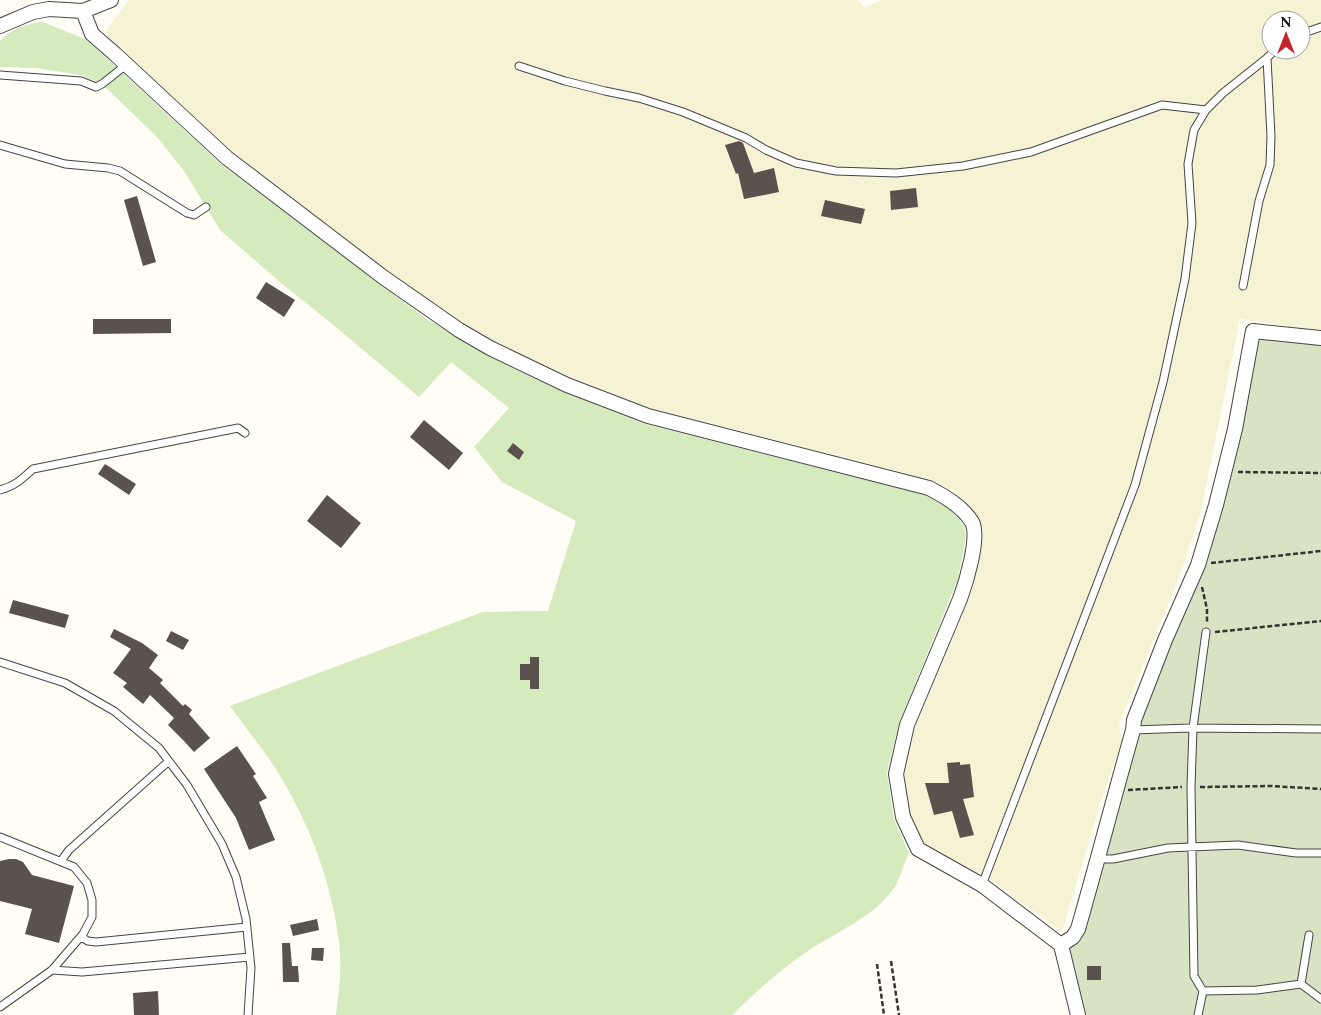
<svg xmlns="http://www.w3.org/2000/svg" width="1321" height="1015" font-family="Spectral,serif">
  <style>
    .farmland { fill: #f6f3d4; fill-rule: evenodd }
    .green { fill: #d5ebbd }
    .cemetery { fill: #d9e3c4 }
    .building { fill: #5a524d }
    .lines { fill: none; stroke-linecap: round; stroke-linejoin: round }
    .service-casing { stroke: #444; stroke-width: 9 }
    .minor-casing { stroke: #444; stroke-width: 16 }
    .path { stroke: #333; stroke-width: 2.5; stroke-dasharray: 5 2.5; stroke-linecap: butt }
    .service { stroke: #fff; stroke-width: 7 }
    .minor { stroke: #fff; stroke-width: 14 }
  </style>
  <rect width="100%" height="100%" fill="#fffdf5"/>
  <path class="farmland" d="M129,0H858L864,8L881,0H1321V331L1240,319L1200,515L1177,583L1119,724L1122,741L1101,801L1062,932L985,876L924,846L910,815L904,774L915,728L968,602L974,584L979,560L982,536L980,520L969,506L956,493L932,480L651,408L570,377L494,341L463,323L388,271L233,152L108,37L106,31ZM1271,20H1301V50H1271Z"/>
  <path class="green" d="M43,22L85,39L109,60L222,165L425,318L487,355L563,392L645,424L926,495L946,507L957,517L964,526L966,536L958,579L899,723L887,773L894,819L909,853C904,863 901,875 896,885C875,918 836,931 805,953C778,971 755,993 732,1015H336C339,992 342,966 339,942C332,884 310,825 279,774C265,751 246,729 230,706L483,612L548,611L576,521L502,482L474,447L509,408L451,362L419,397L331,323L281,283L220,230L184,171L157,137L102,84L81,75L36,68L0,67V41C12,28 26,24 43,22Z"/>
  <path class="cemetery" d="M1253,331L1321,338V1015H1078L1061,945L1073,937L1133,730L1198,565Z"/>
  <path class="building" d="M739,141L743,143L754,173L774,168L779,192L744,199L738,173L736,174L725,145Z
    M916,188L918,207L891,210L890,191Z
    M137,196L156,262L143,266L124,200Z
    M825,200L865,209L861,224L821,216Z
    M266,282L295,300L284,317L256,298Z
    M93,319H171V333L93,334Z
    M424,420L463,453L449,470L410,437Z
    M513,443L524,452L519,460L507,451Z
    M105,464L136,484L129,495L98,474Z
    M327,495L361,523L341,548L307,521Z
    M13,600L69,615L65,628L9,613Z
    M114,629L142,643L158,655L149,668L163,680L160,683L183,706L185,704L192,710L189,714L210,738L194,752L184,741L168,725L174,718L150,695L143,704L123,687L127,683L113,673L131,649L110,637Z
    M171,631L189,640L183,650L166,641Z
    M530,657H539V689H530V680H520V664H530Z
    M237,746L256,774L253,776L267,798L259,802L275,840L249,850L236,818L204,769Z
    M960,762V765L970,764L974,797L963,799L974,835L960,838L952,811L934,815L925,783H949L947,763Z
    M9,859H16L23,862L32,875L74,886L59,943L25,934L32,909L0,901V861Z
    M317,919L319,930L293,936L290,925Z
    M282,943H290L292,966H298L299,982H283Z
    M312,948H324L323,961L311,960Z
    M1087,966H1101V980H1087Z
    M158,991L159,1015H134L133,993Z"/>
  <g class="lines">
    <g class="service-casing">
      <path id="service" d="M1301,34L1321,27
        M519,66L565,81L605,91L639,98L683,112L746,138L766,150L796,163L836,171L896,173L963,166L1031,152L1162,105L1206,110
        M0,75L81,81L96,87L102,84L126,65
        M0,145L65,164L108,168L120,171L187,213L194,215L206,207
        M1243,286L1259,201L1270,165L1271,136L1267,58L1275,50
        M0,490C15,486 22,479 33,469L238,428L245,433
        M0,662L65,683L114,711L159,748L187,785L222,844L236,877L246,919L251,968L248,1015
        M1133,730L1190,728L1321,729
        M0,837L74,867L87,883L92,900V917L83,934L52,970L0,1007
        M1099,859H1113L1168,848L1238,845L1296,853H1321
        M61,861L69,850L169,761
        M982,885L1135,485L1163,382L1185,279L1192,223L1188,164L1194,130L1206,110L1223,93L1267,58
        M81,937L88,941L96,942L247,927
        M52,970L82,972L250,957
        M1301,984L1321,999
        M1203,991L1257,990L1301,984L1309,935
        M1198,1015L1203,991L1194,976L1191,787L1193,728L1206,632"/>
    </g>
    <g class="minor-casing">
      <path id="minor" d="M83,11L92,34L115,54L227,158L383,277L459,330L490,348L567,385L648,416L929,488C944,496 962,506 972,522C980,537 966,583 960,599L907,725L896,774L903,817L918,849L982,885L1061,945L1078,1015
        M0,26L33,12L49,9L83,11L111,0
        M1061,945L1073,937L1078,929C1097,863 1114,797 1133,730L1134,720L1165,640L1198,565L1216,505L1235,429L1253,331L1321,338"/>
    </g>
    <path class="path" d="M1238,472L1321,473
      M1211,563L1321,551
      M1202,587L1207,609V623
      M1215,632L1321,621
      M1200,787L1272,786L1321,789
      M1128,790L1182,787
      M891,961L899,1015
      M877,964L884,1015"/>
    <use href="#service" class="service"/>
    <use href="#minor" class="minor"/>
  </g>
  <g transform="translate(1286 35)"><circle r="24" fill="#ffffff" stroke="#a0a0a0"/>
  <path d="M0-4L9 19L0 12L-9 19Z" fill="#c4262e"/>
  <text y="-8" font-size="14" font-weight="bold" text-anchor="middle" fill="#111111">N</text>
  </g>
</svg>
